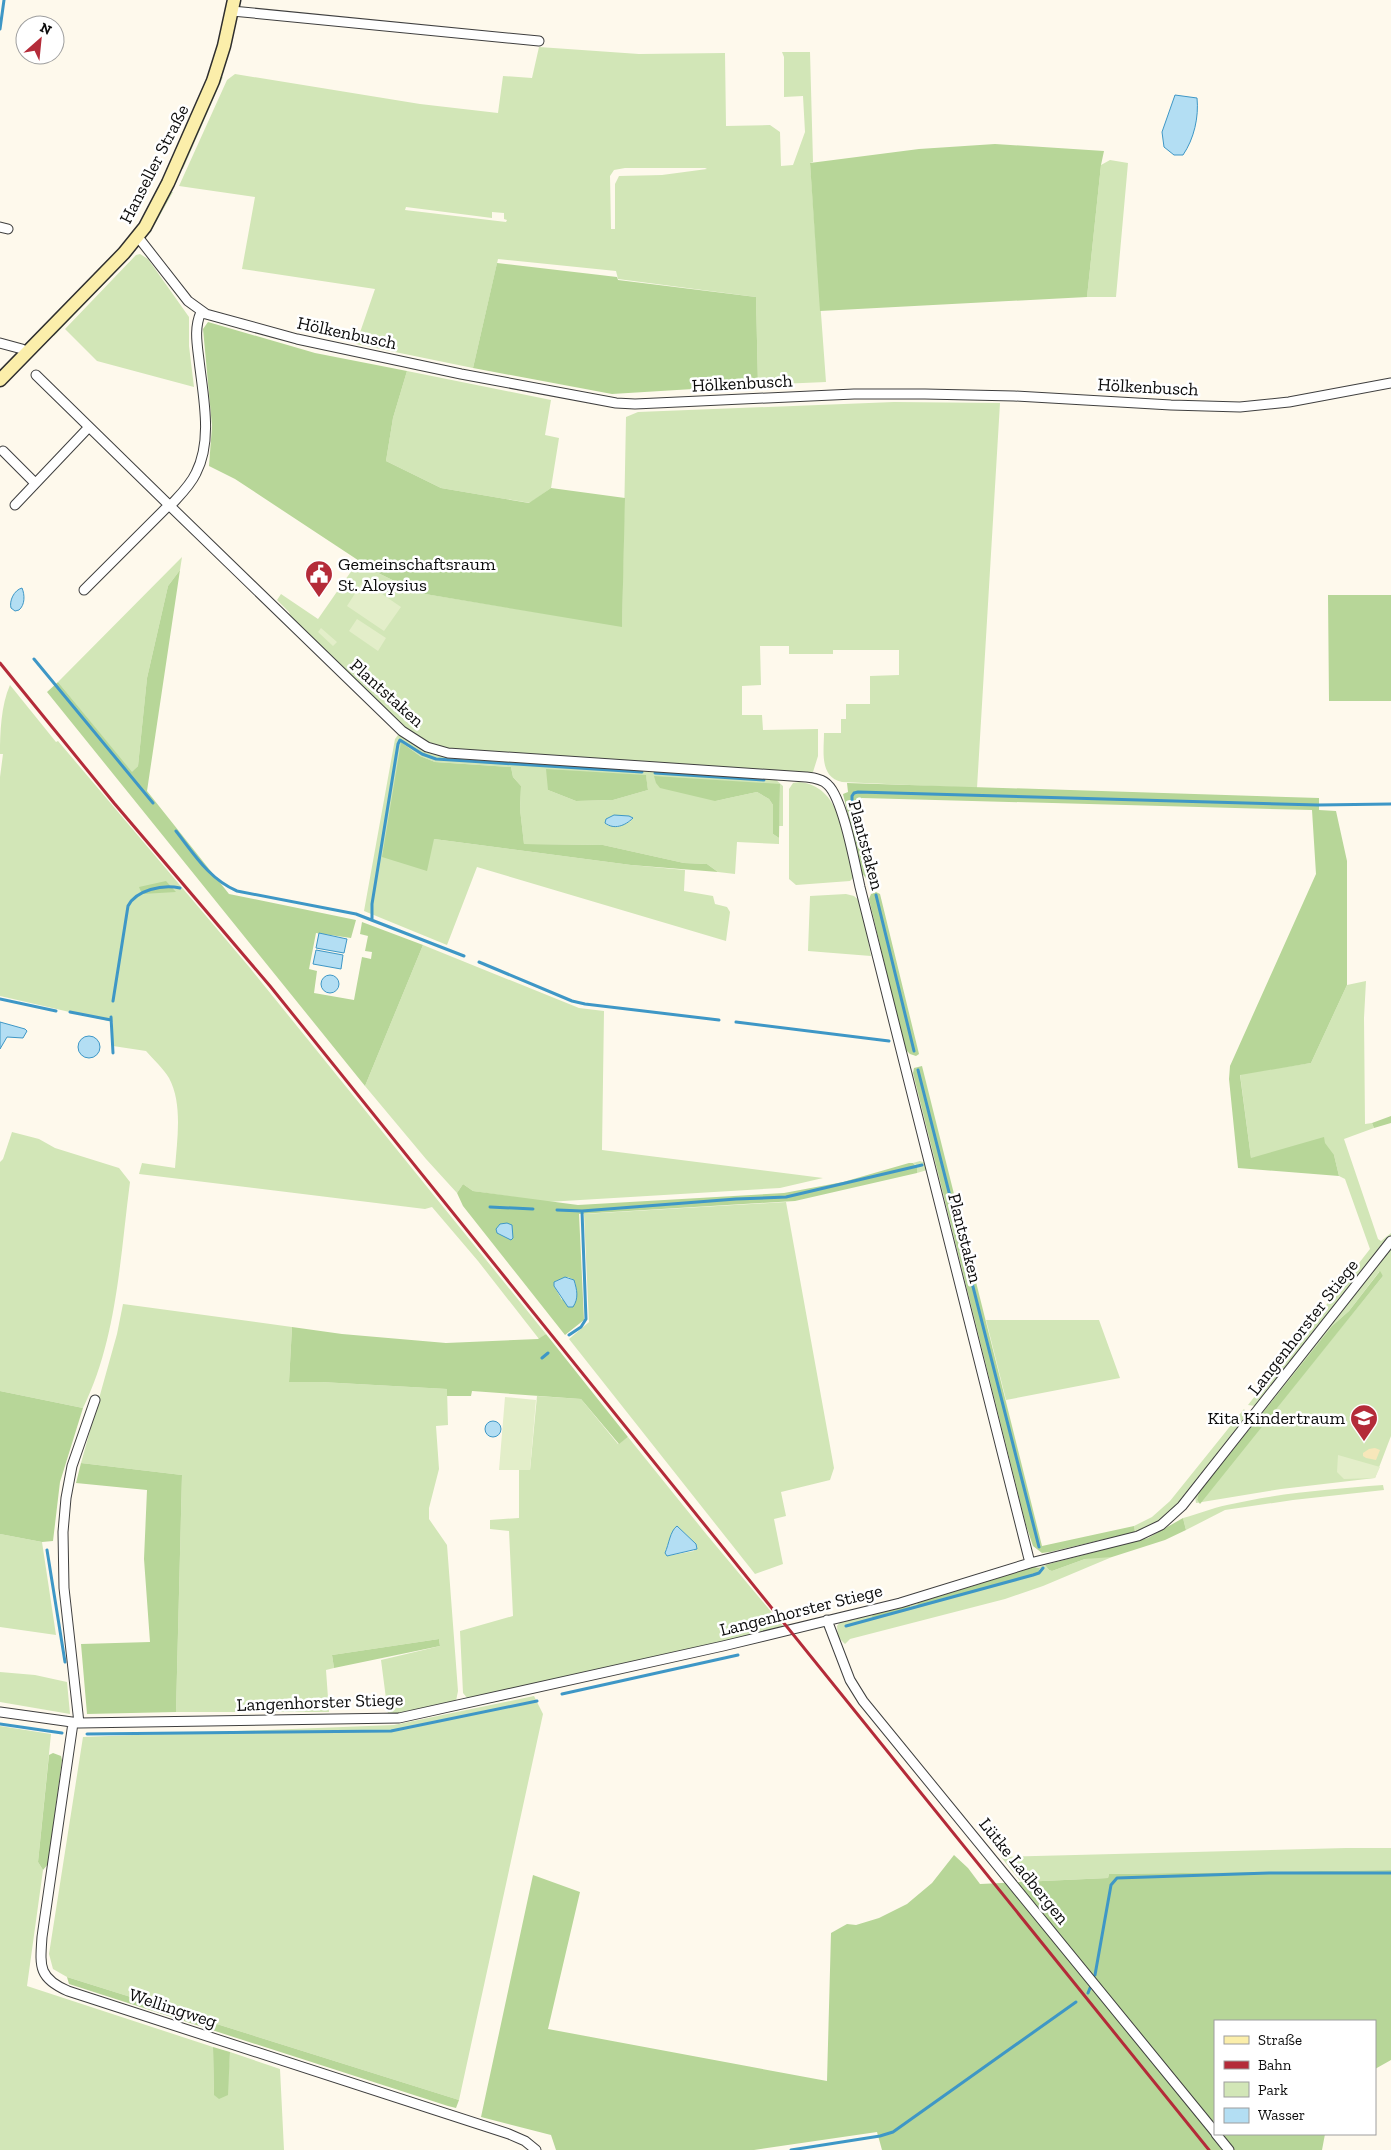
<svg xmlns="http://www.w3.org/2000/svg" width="1391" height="2150" font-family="'Zilla Slab',serif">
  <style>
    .green { fill: #d2e6b7; fill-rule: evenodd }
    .forest { fill: #b7d698; fill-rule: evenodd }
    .sand { fill: #f7e7ba }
    .pitch { fill: #e3eec9 }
    .water { fill: #b3def3; stroke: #3e97c6 }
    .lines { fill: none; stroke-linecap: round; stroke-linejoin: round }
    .stream { stroke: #3e97c6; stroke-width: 3 }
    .minor-casing { stroke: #3f3f3f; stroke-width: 11 }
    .secondary-casing { stroke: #2e2e2e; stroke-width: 15 }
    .minor { stroke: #fff; stroke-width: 9 }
    .secondary { stroke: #fbeeaa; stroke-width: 12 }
    .rail { stroke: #b42b39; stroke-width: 3 }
    .labels { text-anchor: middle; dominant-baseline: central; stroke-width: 5; stroke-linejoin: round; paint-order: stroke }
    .street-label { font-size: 18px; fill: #0c0c0c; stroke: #fff }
    .poi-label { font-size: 18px; fill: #0c0c0c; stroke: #fff; text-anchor: start }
  </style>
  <rect width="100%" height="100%" fill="#fef9ec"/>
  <path class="green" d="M539,47L639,54L725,53L726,126L770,125L780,132L781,166L793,165L805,132L803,96L784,97V57L782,52H810L813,162L810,163L826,382L758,385L756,297L618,279L616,271L498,259L473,368L356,344L375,289L242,269L255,197L179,186L227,80L235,74L420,104L498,113L503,76L532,78ZM625,168H705L707,169L662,175L619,176L615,184V229H611L610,176L614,170ZM406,207L492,218V212L504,213V219L507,220L506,222L405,210Z
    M220,77H223L183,169L181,168Z
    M1110,160L1128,163L1116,297H1087L1101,165Z
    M169,192H173L150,233L148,231Z
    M132,253H134L54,336L52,334Z
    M140,254L148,259L189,317V346L194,387L97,361L65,329L136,255Z
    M407,371L551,400L545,435L559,438L551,488L530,503L441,488L386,461L393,418Z
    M894,402L1000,403L977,788L842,782C819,777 824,751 824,733H841V719H846V704H870V676L899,675V650H833V654H789V646H760L761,685L742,686V715H762L763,730L818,729V756L813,772L808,774L452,750L423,740L404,728L293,622L289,612L277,600L281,594L318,619L359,560L376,572L419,593L622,626L626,417L638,412Z
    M182,557L180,570L168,586L147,678L138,766L132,773L58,682Z
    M10,685L56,742L58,741L250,968L546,1334L539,1339L478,1261L432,1207L425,1209L139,1174L142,1163L175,1168C177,1140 183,1104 169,1078C163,1068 153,1059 146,1051L113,1046V1022L0,996V777L3,754H0C0,733 1,705 10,685Z
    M398,735H402L428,750L775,779L783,786V826H779L780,784L715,801L757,792L769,799L773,805V834L779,838V844L737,842L735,874L718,872L707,864L684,863L603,845L524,844L520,809L521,786L513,777L511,767L435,762L420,756L401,742L434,839L631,865L685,870L684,891L713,896L715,904L727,907L730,912L726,941L477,867L447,945L364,911L395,739ZM646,776L648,790L613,800L576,801L548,790ZM614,815L631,821L618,827L607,825L606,819Z
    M799,782C841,786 843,836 852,870L853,878L850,881L796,885L789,879V789L793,783Z
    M846,894L854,896L861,902L871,956L808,951L810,896Z
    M423,945L579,1008L604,1011L602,1150L823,1178L780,1188L547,1202L473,1191L463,1184L457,1193L426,1159L365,1086Z
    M1366,981L1364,1018L1365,1124L1372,1123L1374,1128L1344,1139L1378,1239L1381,1241L1391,1233V1236L1255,1406L1248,1405L1370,1249L1345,1179L1339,1176L1334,1155L1251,1158L1240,1074L1311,1063L1347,985Z
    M12,1132L39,1139L55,1148L119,1168L130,1182C120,1258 117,1339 83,1408L0,1391V1162L3,1159Z
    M920,1161L926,1163L927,1170L917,1173L916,1165L913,1163Z
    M786,1202L834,1468L830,1480L781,1492L786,1516L774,1519L783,1564L755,1574L569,1339L589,1322L584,1214Z
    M1391,1246V1436L1375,1478L1281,1489L1196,1503L1195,1497ZM1379,1272L1383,1276L1199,1503L1197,1500L1199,1492L1332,1326L1349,1311Z
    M123,1304L292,1327L289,1382H321L447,1389L448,1425L436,1426L439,1469L429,1508V1519L447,1545L458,1691L456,1701L407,1713L388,1714L381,1660L440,1646L439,1639L332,1655L334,1668L326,1670L329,1712H176L182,1475L81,1463L117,1334Z
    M986,1320H1099L1120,1378L1006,1400Z
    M537,1396L581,1399L618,1444L628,1437L707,1535L783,1626L739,1638L468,1699L463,1693L460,1631L513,1616L509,1531L490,1529V1520L519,1518V1470H530ZM677,1526L696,1544L694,1551L667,1556L672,1532Z
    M1244,1409L1247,1414V1417L1178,1505L1155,1525L1135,1533L1134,1526L1152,1517L1170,1501Z
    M1383,1485L1384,1490L1293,1500L1225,1510L1186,1530L1183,1518C1198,1514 1212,1508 1227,1505C1278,1493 1332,1489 1383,1485Z
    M0,1534L42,1542L56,1635L0,1627Z
    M1108,1555L1112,1557L1043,1586L1005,1599L850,1639L845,1644L838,1637L837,1626L842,1620L911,1607L910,1605L917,1603L919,1607L1038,1573L1040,1568L1038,1567L1045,1565L1049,1570L1052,1571L1085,1559Z
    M0,1672L35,1675L67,1682L70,1714L0,1702Z
    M534,1696L543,1714L459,2100L67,1977L53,1969L49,1954L83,1737L394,1725Z
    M0,1726L51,1734L38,1862L43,1870L27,1986L213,2047L214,2095H227L230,2052L280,2069L284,2150H0Z
    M1346,1848H1391V1870L1109,1874L1108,1878L1021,1882L1001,1857Z"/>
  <path class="forest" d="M995,144L1104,151L1101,165L1087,297L820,311L810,163L919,149Z
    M497,263L617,277L618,280L756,297L758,385L612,394L473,368Z
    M208,322L315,353L407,371L393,418L386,461L441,488L529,503L551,488L625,498L622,627L419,593L376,572L235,479L209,466L212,426L203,329Z
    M180,570L147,791L229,894L356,920L351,938L316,933L309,969L317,971L314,993L354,1000L362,957L371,959L372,952L365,951L368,936L360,934L362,922L423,945L365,1086L47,692L58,682L132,772L138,766L147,678L168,586Z
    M1328,595H1391V701H1329Z
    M401,742L420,756L435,762L511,767L513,777L521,786L520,809L524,844L603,845L684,863L707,864L718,872L631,865L434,839L427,871L382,857Z
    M546,769L646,775L648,790L613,800L576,801L548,790Z
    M654,776L780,784L779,838L773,834V805L769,799L757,792L715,801L660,788L656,783Z
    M847,783L1319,798V810L1336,811L1347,861V985L1311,1063L1240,1075L1251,1158L1324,1137L1325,1143L1334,1155L1339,1176L1238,1168L1229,1079L1230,1066L1316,874L1312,810L862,798L858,803L876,876L874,880L868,881L862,873L843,794L848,792Z
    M166,881L176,892L142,894L139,887Z
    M876,892L880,894L919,1054L916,1056L910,1054L905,1049L869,899L871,894Z
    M922,1066L1042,1546L1134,1526L1135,1532L1050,1552L1042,1553L1033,1546L1026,1525L913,1073L914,1068Z
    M1391,1116V1123L1374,1128L1372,1123Z
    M909,1163H913L917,1167V1173L795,1201L579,1214L584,1320L565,1335L463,1206L457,1193L463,1184L473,1191L578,1205L784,1193L843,1182ZM568,1277L574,1280L562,1300L554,1286L556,1281Z
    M1380,1271L1383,1276L1200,1504L1197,1500L1199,1492L1332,1326L1349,1311Z
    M292,1327L342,1334L446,1343L538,1339L546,1334L628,1437L619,1444L581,1399L472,1391L471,1396H447V1389L321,1382H289Z
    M0,1391L83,1408L60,1482L53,1541L42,1542L0,1534Z
    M81,1463L182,1475L176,1712L87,1714L81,1644L150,1642L144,1559L147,1490L76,1483Z
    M1183,1518L1186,1530L1165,1540L1112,1557L1085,1559L1052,1571L1049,1570L1045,1565L1148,1538Z
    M1034,1567L1040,1568L1038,1573L919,1607L918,1606L917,1603Z
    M910,1605L911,1609L876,1618L872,1617L873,1614Z
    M439,1639L440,1646L334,1668L332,1655Z
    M53,1753L61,1756L62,1760L48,1864L43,1870L38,1862L49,1755Z
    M954,1855L968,1868L980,1884L1108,1878L1109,1874L1391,1870V2060L1375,2069V2021H1215V2134H1325L1322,2150H882L877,2132L754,2150H556L551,2135L481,2117L533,1875L580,1892L548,2029L827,2081L831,1933L847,1924L856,1925L879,1918L907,1904L932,1883Z
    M67,1977L459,2100L456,2108L448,2106L69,1984Z
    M213,2047L230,2052L228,2095L219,2099L214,2095Z"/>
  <path class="sand" d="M1375,1448L1380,1450L1376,1460L1366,1458L1363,1456V1453L1369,1449Z"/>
  <path class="pitch" d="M363,581L401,607L384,631L347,606Z
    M357,619L386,638L378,651L349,631Z
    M321,628L337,642L333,646L318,632Z
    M505,1397L536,1400L530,1470H499Z
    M1338,1455L1380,1467L1375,1478L1344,1479L1337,1472Z"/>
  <path class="water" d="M1175,95L1197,98C1199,117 1194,139 1183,155H1174L1164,147L1162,132Z
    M22,588C25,595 25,605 19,610L15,611L11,608C9,601 14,590 22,588Z
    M614,815L629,816L633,818C625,826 614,830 605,823L606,819Z
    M319,933L347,939L344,953L316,948Z
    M316,950L343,955L341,969L313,964Z
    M321 984a9 9 0 1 1 18 0a9 9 0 1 1-18 0Z
    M0,1022L25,1029L27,1031L23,1038L7,1037L0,1049Z
    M78 1047a11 11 0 1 1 22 0a11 11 0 1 1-22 0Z
    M500,1224L507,1223L512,1225L513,1238L511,1240L497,1233L496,1229Z
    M565,1277L574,1280C577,1290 579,1298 573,1307H568L554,1286V1282Z
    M485 1429a8 8 0 1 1 16 0a8 8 0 1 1-16 0Z
    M677,1526L696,1544L697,1549L667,1556L665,1553C669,1544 670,1531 677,1526Z"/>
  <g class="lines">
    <path class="stream" d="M0,29L4,0
      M34,659L153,803
      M655,773L764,780
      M176,831C194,854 209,879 237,891L356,914L464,956
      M870,872L852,802V796L854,793L858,792L1318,805L1391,804
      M876,895L914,1051
      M372,920V904L398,744L400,740L422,754L436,759L642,772
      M479,962L572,1001L585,1004L719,1020
      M0,999L56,1011
      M113,1001L128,906C136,890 163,884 180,888
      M70,1012L111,1020
      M111,1017L113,1053
      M736,1022L889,1041
      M918,1070L1039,1547
      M490,1207L533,1209
      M557,1210L582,1211L736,1199L786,1197L922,1165
      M569,1335L581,1327L586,1319L582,1211
      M542,1358L548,1353
      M47,1550L65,1662
      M846,1626L1033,1575L1039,1573L1043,1568
      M562,1694L738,1655
      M0,1724L62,1733
      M87,1734L391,1731L537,1701
      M1095,1975L1111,1885L1117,1878L1269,1873H1391
      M1088,1993L1090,1988
      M791,2150L880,2136L893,2132L1076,2002"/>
    <g class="minor-casing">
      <path id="minor" d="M232,11L539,41
        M0,227L8,229
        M138,237L188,301L206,314L297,339L461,374L616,403L635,404L854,394H925L1014,396L1171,405L1240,407L1289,402L1391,383
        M201,312C194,328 197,343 199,360C203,396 213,440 196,473C190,486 179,496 170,506L402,731L427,747L448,753L806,777C814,778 823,779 828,785C843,799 855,865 860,887L1030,1563
        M0,343L22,349L26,353
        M36,375L170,506
        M3,451L35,483
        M15,505L89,427
        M84,590L169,505
        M827,1620L850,1680L863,1701L1215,2132
        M0,1712L79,1723L399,1718L723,1646L900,1603L1030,1563L1138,1536L1161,1525L1182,1506L1391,1241
        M73,1723L42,1937C40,1966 38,1978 68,1991L509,2134L525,2141L536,2150
        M79,1723L64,1588L63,1532L66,1498L72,1466L95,1400
        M1216,2134L1229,2150"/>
    </g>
    <g class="secondary-casing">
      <path id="secondary" d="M0,380L124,253L145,227L168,183L213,81L224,46L234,0"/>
    </g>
    <use href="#minor" class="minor"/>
    <use href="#secondary" class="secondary"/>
    <path class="rail" d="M0,663L114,803L270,986L1209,2150"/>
  </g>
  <defs>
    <g id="civic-pin" transform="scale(1.4375)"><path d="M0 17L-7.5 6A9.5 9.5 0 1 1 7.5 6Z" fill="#b42b39" stroke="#fff"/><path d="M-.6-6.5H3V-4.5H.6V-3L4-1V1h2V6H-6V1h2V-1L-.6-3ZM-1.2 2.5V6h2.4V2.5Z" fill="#fff"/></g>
    <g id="school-pin" transform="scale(1.4375)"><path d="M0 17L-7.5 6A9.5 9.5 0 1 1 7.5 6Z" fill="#b42b39" stroke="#fff"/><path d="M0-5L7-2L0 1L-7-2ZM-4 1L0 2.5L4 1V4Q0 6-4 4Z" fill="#fff"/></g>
  </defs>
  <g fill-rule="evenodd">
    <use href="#civic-pin" x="319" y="574"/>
    <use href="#school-pin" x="1364" y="1418"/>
  </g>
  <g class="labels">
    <g class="street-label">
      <text transform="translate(154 164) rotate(-63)">Hanseller Straße</text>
      <text transform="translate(347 333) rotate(12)">Hölkenbusch</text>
      <text transform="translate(742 383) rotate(-3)">Hölkenbusch</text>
      <text transform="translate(1148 387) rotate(3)">Hölkenbusch</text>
      <text transform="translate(387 693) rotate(42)">Plantstaken</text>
      <text transform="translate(866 845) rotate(75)">Plantstaken</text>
      <text transform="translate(965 1238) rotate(76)">Plantstaken</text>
      <text transform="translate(1303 1327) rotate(-52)">Langenhorster Stiege</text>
      <text transform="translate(801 1610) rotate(-14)">Langenhorster Stiege</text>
      <text transform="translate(320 1702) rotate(-2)">Langenhorster Stiege</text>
      <text transform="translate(1024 1871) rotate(51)">Lütke Ladbergen</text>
      <text transform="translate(173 2008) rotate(18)">Wellingweg</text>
    </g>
    <g class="poi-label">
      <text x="338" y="564">Gemeinschaftsraum<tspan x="338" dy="21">St. Aloysius</tspan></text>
      <text x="1345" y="1418" text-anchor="end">Kita Kindertraum</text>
    </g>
  </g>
  <rect x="1214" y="2020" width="162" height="115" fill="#ffffff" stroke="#9e9e9e"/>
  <rect x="1224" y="2036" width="25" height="8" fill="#fbeeaa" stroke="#9e9e9e"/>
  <text x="1258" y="2045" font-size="15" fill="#0c0c0c">Straße</text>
  <rect x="1224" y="2061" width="25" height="8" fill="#b42b39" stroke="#9e9e9e"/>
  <text x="1258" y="2070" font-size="15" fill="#0c0c0c">Bahn</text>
  <rect x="1224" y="2082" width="25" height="15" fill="#d2e6b7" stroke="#9e9e9e"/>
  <text x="1258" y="2095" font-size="15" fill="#0c0c0c">Park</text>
  <rect x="1224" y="2108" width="25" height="15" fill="#b3def3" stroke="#9e9e9e"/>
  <text x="1258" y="2120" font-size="15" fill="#0c0c0c">Wasser</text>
  <g transform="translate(40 40) rotate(27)"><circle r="24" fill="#ffffff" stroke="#9e9e9e"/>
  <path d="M0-4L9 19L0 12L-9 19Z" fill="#b42b39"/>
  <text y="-8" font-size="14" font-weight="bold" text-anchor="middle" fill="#0c0c0c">N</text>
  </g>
</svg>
